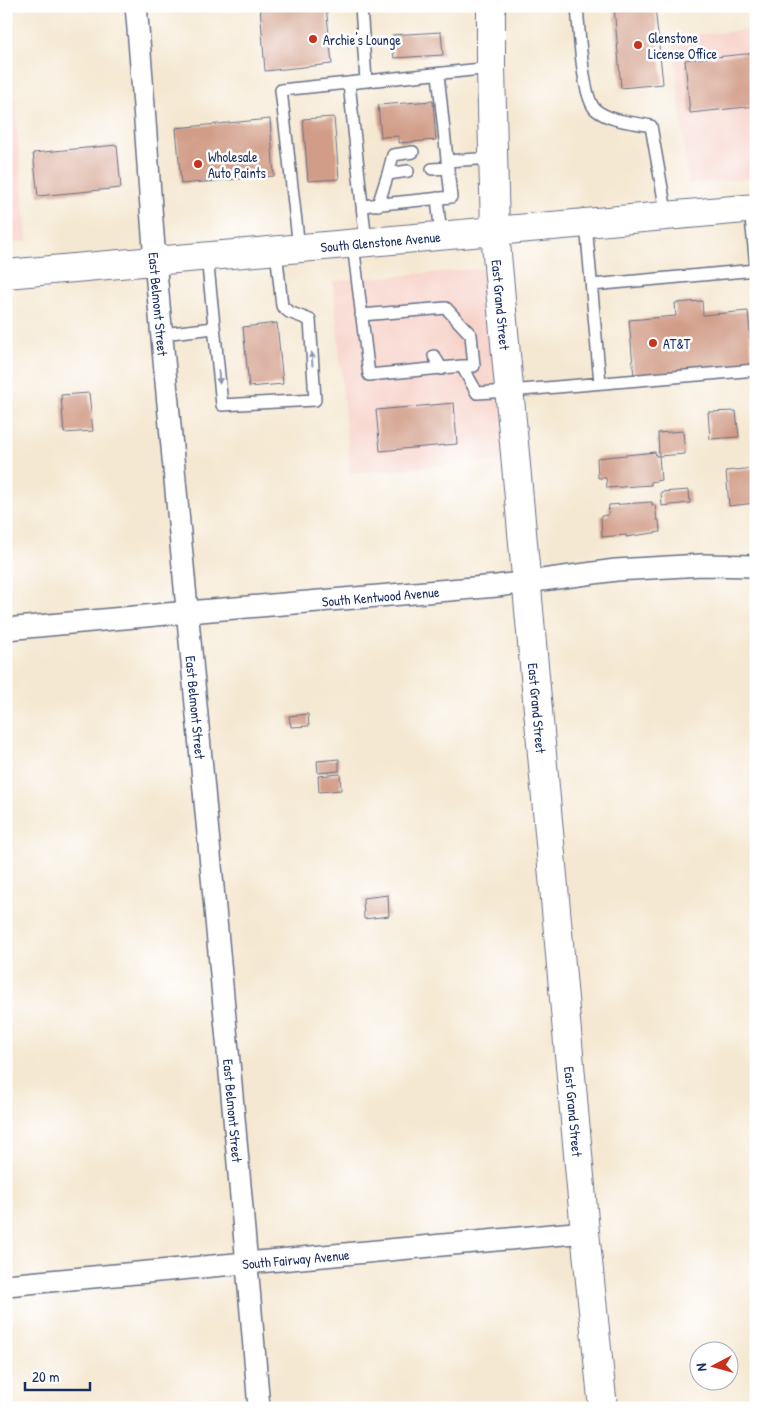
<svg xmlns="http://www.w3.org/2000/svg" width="762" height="1414" font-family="'Patrick Hand',sans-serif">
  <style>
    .built { fill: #f7d1c8 }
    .building { fill: #d29d88 }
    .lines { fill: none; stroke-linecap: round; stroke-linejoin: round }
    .service-casing { stroke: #677087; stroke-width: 14 }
    .minor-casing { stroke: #677087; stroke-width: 24 }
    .secondary-casing { stroke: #677087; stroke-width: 30 }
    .primary-casing { stroke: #677087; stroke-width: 30 }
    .service { stroke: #fff; stroke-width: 11 }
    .minor { stroke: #fff; stroke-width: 21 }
    .secondary { stroke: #fff; stroke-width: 28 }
    .primary { stroke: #fff; stroke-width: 28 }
    .oneway { fill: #8d97ae }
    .poi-dot { fill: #c8321e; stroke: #fff; stroke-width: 2 }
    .labels { text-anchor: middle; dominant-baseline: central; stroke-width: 5; stroke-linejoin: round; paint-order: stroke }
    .poi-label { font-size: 14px; fill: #1b2f5e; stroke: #fff; text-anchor: start }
    .street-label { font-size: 14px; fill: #1b2f5e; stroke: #fff }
  </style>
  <rect width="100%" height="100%" fill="#fff"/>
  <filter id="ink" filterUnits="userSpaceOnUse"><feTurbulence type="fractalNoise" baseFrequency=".02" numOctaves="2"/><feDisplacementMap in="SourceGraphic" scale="10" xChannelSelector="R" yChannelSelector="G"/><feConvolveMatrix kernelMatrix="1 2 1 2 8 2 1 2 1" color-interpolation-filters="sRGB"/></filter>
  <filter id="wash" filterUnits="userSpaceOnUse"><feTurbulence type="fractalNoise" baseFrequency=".0096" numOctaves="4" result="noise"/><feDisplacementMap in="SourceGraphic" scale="20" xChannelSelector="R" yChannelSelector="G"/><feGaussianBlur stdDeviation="1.12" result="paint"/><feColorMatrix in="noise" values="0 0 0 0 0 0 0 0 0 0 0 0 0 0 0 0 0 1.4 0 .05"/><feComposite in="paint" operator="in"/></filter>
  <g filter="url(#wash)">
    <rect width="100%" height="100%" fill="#f5e8d2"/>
    <path class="built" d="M6,6L27,241L6,243Z
      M756,29V178L688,184L673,37Z
      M477,269L486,271L508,460L350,473L333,281Z"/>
    <g id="blocks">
      <path class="building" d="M260,6H326L332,64L265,71Z
        M614,6H655L663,84L621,88Z
        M441,32L443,55L394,58L392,35Z
        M756,53V106L690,113L685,60Z
        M433,101L436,140L399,143V136L381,137L378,105Z
        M334,117L339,179L308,181L303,119Z
        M270,119L274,176L181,184L176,128Z
        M117,145L121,188L38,196L33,153Z
        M702,301L703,315L748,311L753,367L634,377L629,320L676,316L675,303Z
        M277,323L283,384L249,387L243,327Z
        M89,393L93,431L64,433L61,395Z
        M454,403L457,444L380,451L376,410Z
        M736,411L739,437L710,439L708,412Z
        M683,431L685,454L659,456L658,433Z
        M655,452L656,456H659L661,480L651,482V485L607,488L606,478H598L597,458Z
        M753,459H756V503L729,506L726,471L754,468Z
        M689,490L690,503L662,506L661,492Z
        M652,502V505H655L657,520H659L660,532L626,537V535L602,537L601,516L608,515L609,505Z
        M308,714L309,726L291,727L289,716Z
        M339,759V771L318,773L317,761Z
        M340,774L341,790L319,792L318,776Z
        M388,895L389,916L364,919L363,898Z"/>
    </g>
  </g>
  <g filter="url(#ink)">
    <use href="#blocks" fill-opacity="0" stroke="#677087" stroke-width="1"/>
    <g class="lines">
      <g class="service-casing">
        <path id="service" d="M361,6L366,81
          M577,6C579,27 582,99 596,110C611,122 634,122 651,126L667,217
          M349,83L366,243
          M447,161L493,158
          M432,169L448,168
          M388,174L393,155L413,152
          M437,198L441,236
          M378,205L388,174L408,171
          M362,206L451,197L438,74
          M750,209L756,266
          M586,224L600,383
          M353,244L369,375L462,366L477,393L510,391L756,370
          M299,248L281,90L491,68
          M207,256L222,405L315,400L310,320L289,312L282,306L276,250
          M592,285L756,270
          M361,315L446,308L471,335L474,366H462
          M162,334L214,328
          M434,356L442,369"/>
      </g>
      <g class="minor-casing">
        <g id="minor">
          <path id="s1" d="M136,6C144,91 148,175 155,260C189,643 228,1025 259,1408"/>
          <path id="s2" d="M6,629L188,612L497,586L616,570L702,565L756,566"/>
          <path id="s3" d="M6,1285L585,1232"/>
        </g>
      </g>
      <g class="secondary-casing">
        <g id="secondary">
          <path id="s4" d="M491,6V68L495,232L585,1232L603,1408"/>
        </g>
      </g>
      <g class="primary-casing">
        <g id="primary">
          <path id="s5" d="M6,274L756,208"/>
        </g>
      </g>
      <use href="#service" class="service"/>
      <use href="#minor" class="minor"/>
      <use href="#secondary" class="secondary"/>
      <use href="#primary" class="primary"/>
    </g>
    <defs><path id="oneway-solid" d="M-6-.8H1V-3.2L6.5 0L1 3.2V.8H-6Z" transform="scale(1.25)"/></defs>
    <g class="oneway">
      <use href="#oneway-solid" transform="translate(312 359) rotate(-94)"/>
      <use href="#oneway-solid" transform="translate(219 377) rotate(85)"/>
    </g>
  </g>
  <g class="poi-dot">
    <circle cx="313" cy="39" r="5"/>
    <circle cx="638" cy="45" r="5"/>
    <circle cx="198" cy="164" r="5"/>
    <circle cx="653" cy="343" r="5"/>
  </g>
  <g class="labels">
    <g class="poi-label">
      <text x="648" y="37">Glenstone<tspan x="648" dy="16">License Office</tspan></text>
      <text x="323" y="39">Archie's Lounge</text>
      <text x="208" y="156">Wholesale<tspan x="208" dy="16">Auto Paints</tspan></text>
      <text x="663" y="343">AT&amp;T</text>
    </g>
    <g class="street-label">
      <text stroke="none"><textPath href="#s5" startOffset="376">South Glenstone Avenue</textPath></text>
      <text stroke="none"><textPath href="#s1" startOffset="299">East Belmont Street</textPath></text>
      <text stroke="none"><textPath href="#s4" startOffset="299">East Grand Street</textPath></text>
      <text stroke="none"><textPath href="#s2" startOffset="376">South Kentwood Avenue</textPath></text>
      <text stroke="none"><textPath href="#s1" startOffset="704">East Belmont Street</textPath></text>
      <text stroke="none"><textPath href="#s4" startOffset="704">East Grand Street</textPath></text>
      <text stroke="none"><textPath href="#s1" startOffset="1109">East Belmont Street</textPath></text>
      <text stroke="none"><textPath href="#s4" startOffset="1109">East Grand Street</textPath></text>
      <text stroke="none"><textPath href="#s3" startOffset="291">South Fairway Avenue</textPath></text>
    </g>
  </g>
  <rect width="762" height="1414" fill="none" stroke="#fff" stroke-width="25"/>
  <g transform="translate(714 1366) rotate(264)"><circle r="24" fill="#ffffff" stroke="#a4acbf"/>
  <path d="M0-4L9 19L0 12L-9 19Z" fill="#c8321e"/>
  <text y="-8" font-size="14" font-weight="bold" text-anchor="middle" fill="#1b2f5e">N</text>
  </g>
  <path d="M25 1382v8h65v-8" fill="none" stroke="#1b2f5e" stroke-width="2.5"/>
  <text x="32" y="1382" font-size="15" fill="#1b2f5e" stroke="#ffffff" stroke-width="4" paint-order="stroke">20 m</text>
</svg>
